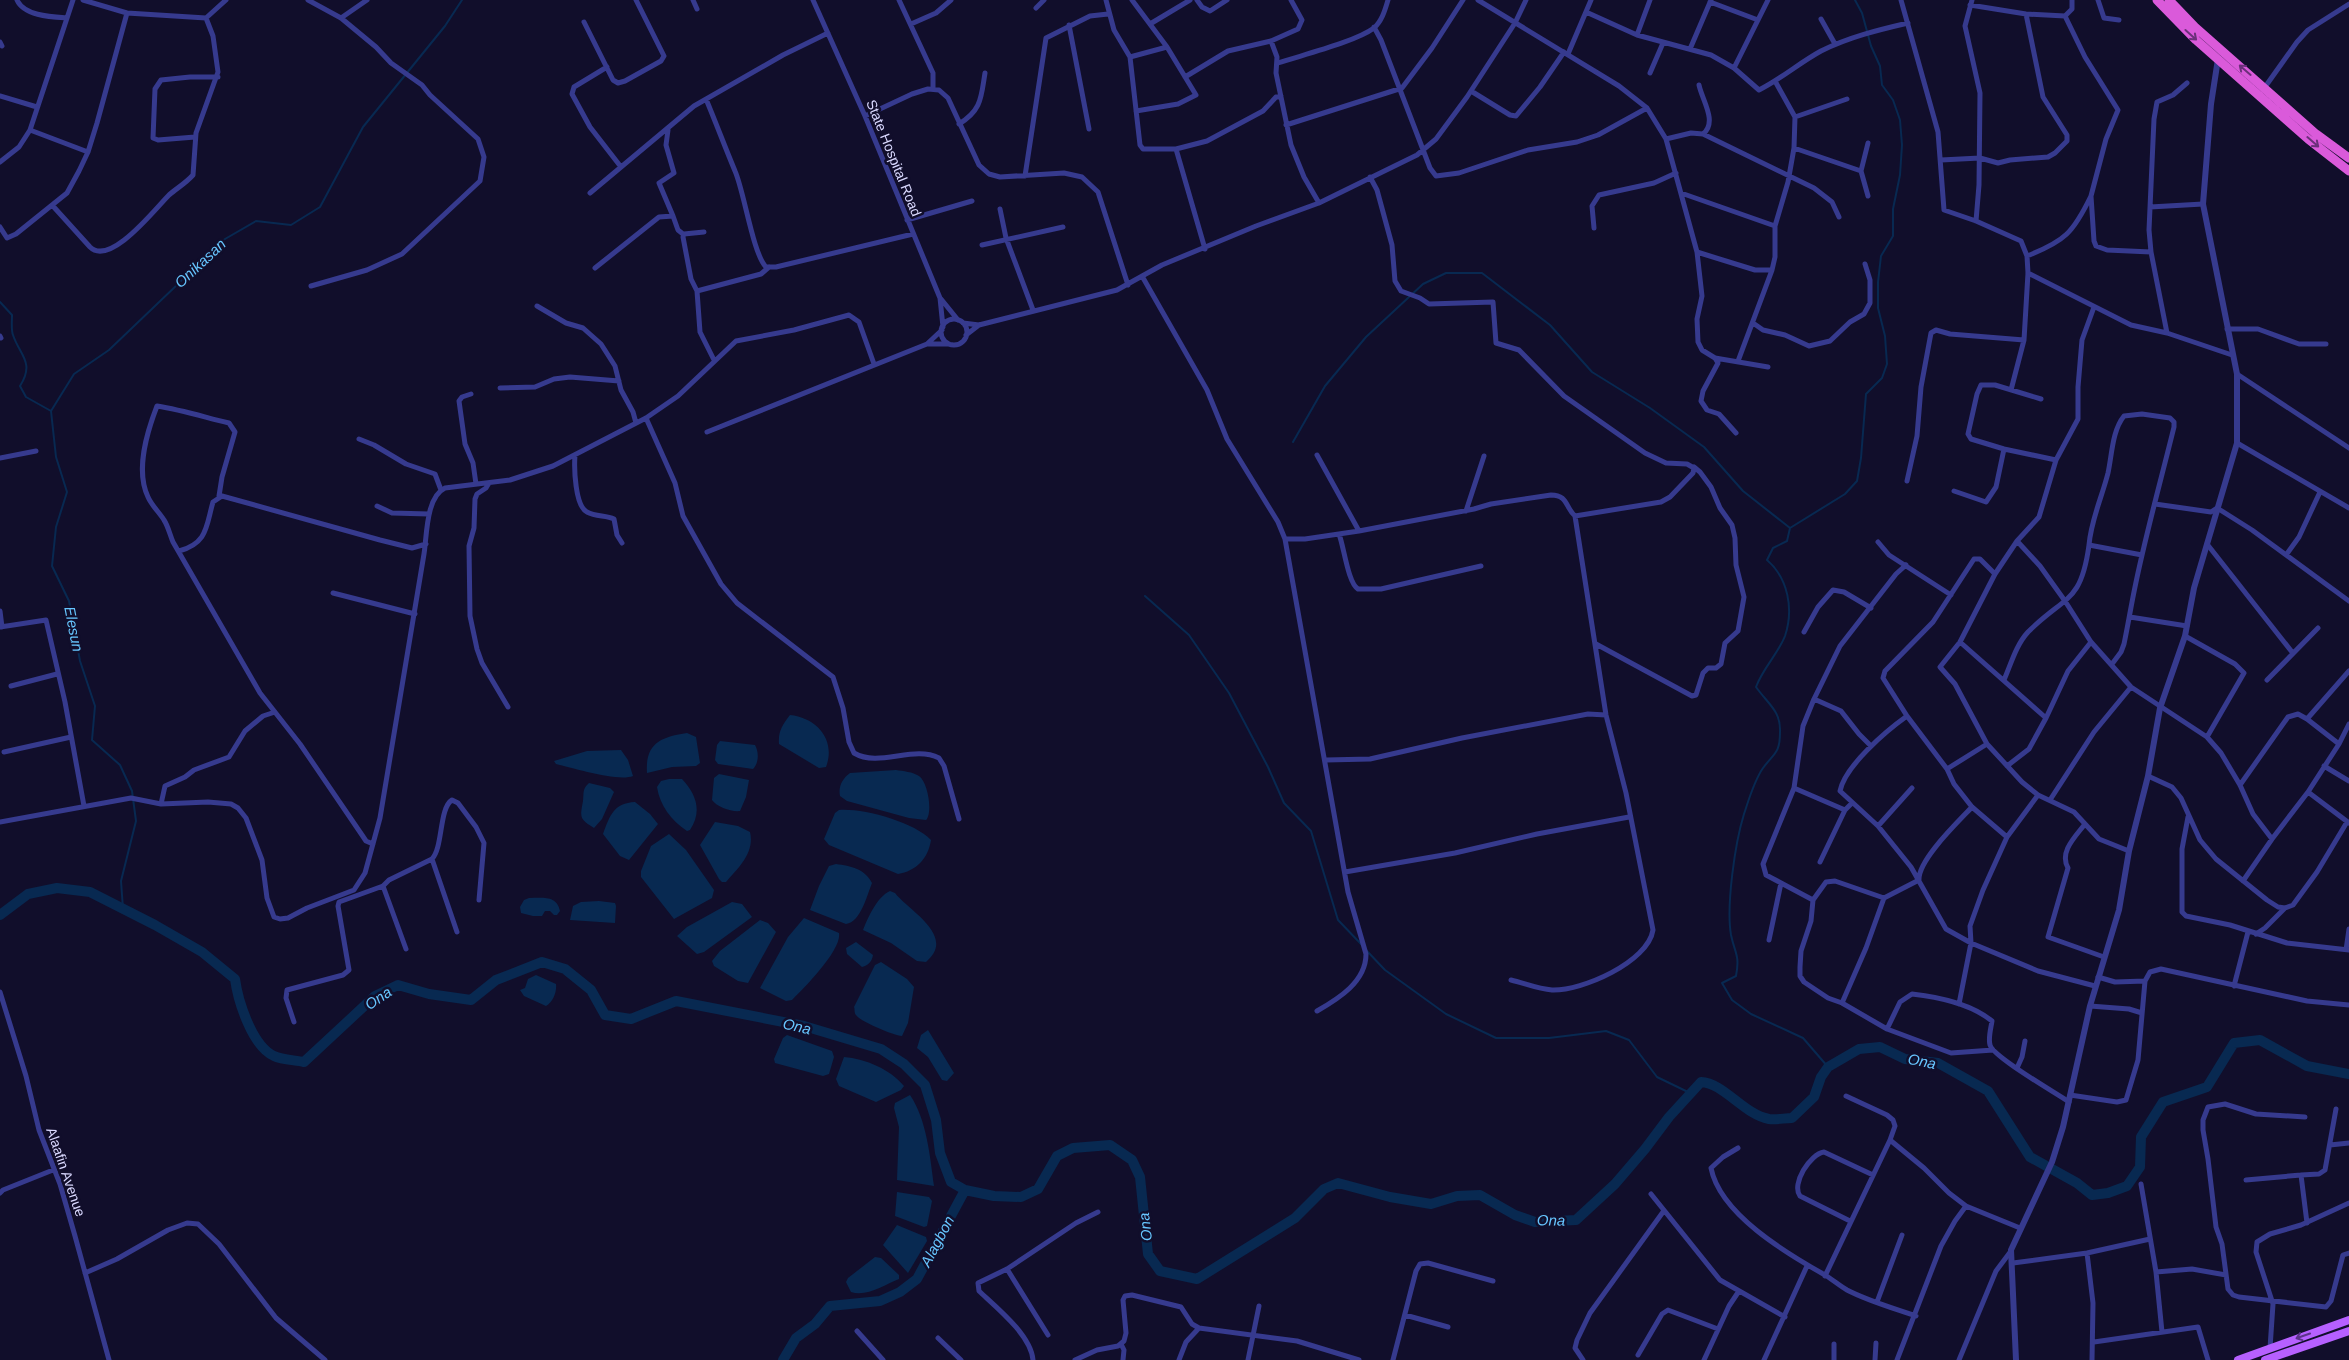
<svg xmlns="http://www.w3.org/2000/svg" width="2349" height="1360" font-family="Helvetica,sans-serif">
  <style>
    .water { fill: #082951 }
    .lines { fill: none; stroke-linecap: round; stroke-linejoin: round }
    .stream { stroke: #082951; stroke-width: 2 }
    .river { stroke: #082951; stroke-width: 10 }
    .minor { stroke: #363a8e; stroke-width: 5 }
    .tertiary { stroke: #363a8e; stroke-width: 6 }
    .primary { stroke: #b660ff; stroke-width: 8 }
    .trunk { stroke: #da5ada; stroke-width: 9 }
    .oneway { stroke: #6b307a }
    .oneway2 { stroke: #5b338a }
    .labels { text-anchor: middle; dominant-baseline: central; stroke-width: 5; stroke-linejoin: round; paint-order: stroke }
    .street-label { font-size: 14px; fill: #dad9ff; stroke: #110e2b }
    .water-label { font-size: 15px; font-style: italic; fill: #67c6ff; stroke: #110e2b }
  </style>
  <rect width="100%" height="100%" fill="#110e2b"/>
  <path class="water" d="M790,715C818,718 836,741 826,767L819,768L779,744C778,732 782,725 790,715Z
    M687,733L696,737L700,763L696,766L672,767L647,773C645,744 660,737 687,733Z
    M720,741L755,745C759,752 759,763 753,769L718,764L715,760L717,745Z
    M621,750L628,760L633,776C618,782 573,768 556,764L554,761L587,751Z
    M896,770C903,771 913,772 919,776C928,782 933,813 926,820L909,818L847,801L840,796C838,786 843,778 850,773Z
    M719,774L749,780L746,797L740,811C731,812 717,807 712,800L714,778Z
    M669,779H682C697,795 702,812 690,830L687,831C671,820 660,806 657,787L661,781Z
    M589,783L610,788L614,792L602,819L594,828C579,819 580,817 583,801C584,793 582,789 589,783Z
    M635,802L650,814L658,824L629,860L620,856L603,834C610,815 614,803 635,802Z
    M839,810C863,808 914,822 931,840C928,859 916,871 898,874L829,845L824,839L835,813Z
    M715,822L738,826L750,832C755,853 738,868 726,882H722L719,879L700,845Z
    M669,834L686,850L714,890L712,898L674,919L641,877V871L651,846Z
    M836,864C851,866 865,869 872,883C867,895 861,922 846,924L810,910L819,886L829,866Z
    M890,891L895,893C909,911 957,936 926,962L917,961L891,943L863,930C868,917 877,897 890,891Z
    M529,898C542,898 557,895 560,911L557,915H554L550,911H545L542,916H533L521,913L520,907L524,900Z
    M599,901L615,903L616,906L615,923L570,920L573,906L581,902Z
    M732,902L742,904L752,917L704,952L697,954L677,936L687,927Z
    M804,918L839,933C842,950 804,988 792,1000L786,1001L760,988L788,937Z
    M760,920L768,923L776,932L748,983L738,981L714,966L712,961L720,951Z
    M856,942L873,955C872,961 869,965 862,967L847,954L846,948Z
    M881,962L907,979L914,987L908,1023L902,1036C893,1035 861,1022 856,1015C854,1013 855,1009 854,1007L875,965Z
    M536,975L556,984C557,992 553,1002 546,1006L524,996L520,990L525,988L528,979Z
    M928,1030L954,1073L947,1081L942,1080L928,1057L917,1048L921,1035Z
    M787,1035L832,1051L834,1057L829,1074L823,1076L775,1063L774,1059L783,1038Z
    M844,1057C866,1059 890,1069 904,1086L901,1090L876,1102L839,1086L836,1079Z
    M910,1095C927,1120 930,1157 934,1186L897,1180L899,1127L894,1108L895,1103Z
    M897,1192L929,1197L932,1201L927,1226L924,1227L895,1216Z
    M897,1225L926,1237L927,1241L908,1273L883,1245Z
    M875,1257L881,1258L899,1275V1279C884,1285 867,1297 851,1292L846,1282L848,1278Z"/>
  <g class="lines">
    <path class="stream" d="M0,302L12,315C12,321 11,330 13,335C20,356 35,362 20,386L26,397L51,411L56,457L67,492L56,527L52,566L69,601L80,661L95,706L92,740L120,765L132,791L136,821L121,881L123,909
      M51,411L74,374L109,350L225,239L256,221L291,225L320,207L363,127L445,26L462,0
      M1293,442L1325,386L1366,337L1423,284L1446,273H1482L1550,325L1592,372L1650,408L1704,447L1743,491L1790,528
      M1145,596L1189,635L1229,693L1268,767L1284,803L1311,831L1338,920L1361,944
      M1366,950L1385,970L1446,1014L1496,1038H1549L1606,1031L1629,1040L1657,1077L1690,1093
      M1828,1067L1803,1038L1751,1014L1732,1000L1722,983L1736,976C1740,955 1735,954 1731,935C1726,906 1735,843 1744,814C1749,799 1754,781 1763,768C1774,753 1780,754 1780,732C1781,711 1768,704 1756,687C1763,668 1778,654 1785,636C1794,609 1788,578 1767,560L1773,548L1787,541L1790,528L1845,494L1857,481L1861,458L1866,394L1882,378L1887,364L1885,336L1878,308V282L1881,256L1893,236V209L1900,175L1902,145L1900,120L1893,100L1882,85L1880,66L1871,46L1862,13L1855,0"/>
    <path class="river" d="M0,915L28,894L57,888L90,892L155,925L202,952L235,979C238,1001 252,1046 274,1056C282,1060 295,1060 304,1062L375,996L398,985L429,994L471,1000L496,980L542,962L565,969L591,990L605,1015L631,1019L676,1001L804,1026L881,1049L904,1064L925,1085L936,1120L940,1153L951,1182L965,1190L994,1196L1021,1197L1038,1189L1057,1156L1073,1148L1110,1145L1132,1160L1140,1177L1148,1254L1160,1271L1197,1279L1295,1218L1324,1189L1338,1183L1390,1197L1431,1204L1457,1196L1480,1195L1515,1215L1535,1222L1576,1220L1615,1184L1645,1149L1669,1117L1701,1082C1724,1083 1743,1114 1769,1119C1776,1120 1785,1118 1792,1118L1814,1097L1821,1077L1828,1067L1859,1049L1880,1047L1905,1059L1938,1063L1988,1091L2030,1157L2077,1183L2092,1195L2108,1193L2127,1186L2140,1167L2141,1137L2163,1102L2207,1087L2234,1043L2260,1040L2307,1066L2349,1074
      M783,1360L796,1338L815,1324L830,1306L880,1301L900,1292L917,1279L965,1190"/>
    <path class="minor" d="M17,0C24,16 52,17 67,18
      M83,0L127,13L206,18L226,0
      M308,0L341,18L376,47L391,63L422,85L430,95L478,139L484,157L480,181L402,254L367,270L311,286
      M693,0L697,9
      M813,0L865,116L940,298L943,327
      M899,0L933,73V89
      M1106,0L1114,30L1130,57L1140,145L1143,149H1176L1207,141L1263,111L1276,97L1281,96
      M1132,0L1167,47L1196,95L1178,104L1136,111
      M1197,0L1202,7L1210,11L1227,0
      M1478,0L1619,86L1647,108L1666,139L1697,252L1702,296L1697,319L1698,342L1702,350L1715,358L1768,367
      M1901,0L1938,132L1944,210L1976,221L2021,241L2027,256
      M1972,0L1965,26L1980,93L1979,185L1976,221
      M2098,0L2104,18L2119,20
      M1710,2L1758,20
      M1970,5L2026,14L2065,16L2072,9V0
      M1036,8L1044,0
      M1586,12L1637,35L1711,55L1734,68L1759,90C1781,79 1799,63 1821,51C1849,37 1878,30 1908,23
      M2065,16L2085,57L2118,110L2106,139L2091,196L2094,241L2096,246L2107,250L2151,252
      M341,18L367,0
      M1821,19L1835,44
      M584,22L613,80L618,83L625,81L661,61L664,56L636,0
      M911,24L936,13L951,0
      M1150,24L1190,0
      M1069,25L1089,129
      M1374,27L1381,40L1430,168L1436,176L1459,173L1528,150L1577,142L1598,135L1647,108
      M1637,35L1650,0
      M1271,41L1277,57L1276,73L1291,145L1304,177L1319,203
      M0,42L2,46
      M1690,49L1711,0
      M1568,54L1591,0
      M1130,57L1167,47
      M1278,63C1302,55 1355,42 1374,28C1382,21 1385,10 1388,0
      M607,67L574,87L572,94L590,127L621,167
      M1734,68L1768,0
      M1650,73L1663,43
      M1185,77L1228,51L1271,41L1298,29L1302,20L1291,0
      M1699,85C1702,100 1718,122 1703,134
      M2265,87L2297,42L2308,30L2349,4
      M1471,91L1510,115L1516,116L1540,87L1564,52
      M0,96L37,107
      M706,99C716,123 725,147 735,171C744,191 753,254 766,267H776L913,234
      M865,116L912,94L928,89L939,90L948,98L979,165L989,174L1000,177L1064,173L1082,177L1098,192L1128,285
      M1795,117L1847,99
      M959,124C982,110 981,97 985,73
      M1286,125L1402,88L1432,48L1463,0
      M30,130L88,152
      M668,130L666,145L674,173L659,183L673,216
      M195,137L158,140L153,138L155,89L161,80L190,77H218
      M1666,139L1691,133L1703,134L1814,188L1832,202L1839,217
      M1868,143L1861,171L1868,196
      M1794,148L1861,171
      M1176,149L1205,249
      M1941,160L1980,158L1998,163L2010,160L2048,157L2055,153L2067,141V135L2043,97L2026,14
      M0,162L19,147L30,130L73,0
      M1025,176L1046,38L1090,16L1108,14
      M1370,177L1377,190L1392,245L1395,281L1401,291L1420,298L1429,304L1493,302L1496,343L1519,350L1564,396L1645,453L1666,463L1687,464L1694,468L1693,473L1670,497L1661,502L1575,516
      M590,193L694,106L783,55L828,33
      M1681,193L1775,226
      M52,205L90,247C110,267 155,209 169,195C177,188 186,183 193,175L196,133L218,72L213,36L206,18
      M2150,207L2203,204
      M1000,209L1006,238L1033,310
      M907,220L972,201
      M0,227L7,238L16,234L67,193L79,171L88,152L97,123L127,13
      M1594,228L1592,206L1599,195L1654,183L1676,173
      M704,232L684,234L683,237L691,279L697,291L700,332L714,360
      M982,245L1063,227
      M1697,252L1755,270H1772
      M595,268L659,217L673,216L678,230L683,234
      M2028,273L2131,325L2167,333L2232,355
      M1142,276L1207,390L1227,439L1278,522L1285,539L1348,892L1366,954C1366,982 1338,999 1317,1011
      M697,291L761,274L769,267
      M941,299L958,320
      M537,306L566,323L583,328L601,344L615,366L621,390L633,412L636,423
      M2094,307L2082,340L2078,387V419L2056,460L2039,517L2017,541L1995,574L1960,642L1940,667L1955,684L1987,744L2022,782L2038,795L2074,812L2099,839L2129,851
      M941 332a13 13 0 1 1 26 0a13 13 0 1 1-26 0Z
      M963,323L979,325L1117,290L1162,265L1256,226L1319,203L1417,155L1436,139L1467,97L1515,23L1526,0
      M1753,323L1763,330L1785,335L1809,346L1830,341L1850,322L1864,314L1870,303V280L1865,264
      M2227,329H2258L2299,344H2326
      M2167,333L2151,252L2149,230L2154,119L2157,102L2173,95L2187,83
      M966,335L979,325
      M0,336L1,338
      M928,344H949
      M1715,358L1718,363L1703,391L1701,401L1707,410L1719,414L1736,433
      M1738,361L1772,270L1775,257V226L1788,182L1794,148L1795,117L1775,81
      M2237,374L2349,448
      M500,388L535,387L554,379L570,377L619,381
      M2011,390L2024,340L2028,273L2027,256C2065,241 2073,233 2091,196
      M471,394L462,397L459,401L465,444L473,463L476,484
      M2041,399L1995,385H1981L1977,394L1968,434L1971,439L2004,449L2056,460
      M646,418L675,483L683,516L721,584L737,603L833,677L843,708L849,742L854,753C879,768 913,745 939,758L944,766L959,819
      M707,432L927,344L942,330
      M359,439L374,445L406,464L435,474L441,490
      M2237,443L2349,508
      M575,455C574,468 575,506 587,512C596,517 606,515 614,519L617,535L622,543
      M1317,455L1359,531
      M0,458L36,451
      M1907,481L1917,436L1921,387L1931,333L1936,330L1950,334L2024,340
      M489,483L486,488L477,494L475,499L474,528L469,546L470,616L477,649L482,663L508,707
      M1954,491L1986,502L1996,487L2004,449
      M219,496L222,477L235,432L229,423C204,417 182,410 157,406C147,432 135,470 148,497C152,506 159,512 164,520C168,526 170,535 173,542L260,693L300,744L362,835L366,841L373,844
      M2155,504L2211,512L2217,508L2252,530L2349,601
      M377,506L392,513L429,514
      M1466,511L1484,456
      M1339,534C1344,547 1348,583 1358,589H1381L1481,566
      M1285,539H1305L1359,531L1474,509L1491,504L1551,495C1568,495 1565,507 1575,516L1606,715L1626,793L1653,930C1648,962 1582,991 1552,990C1538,989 1524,983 1511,980
      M2017,541L2040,566L2065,601L2091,642L2131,687L2207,737L2221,753L2240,785L2253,814L2272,839
      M1878,542L1889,555L1951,595
      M2207,544L2292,652
      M179,551C208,543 206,526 213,502L222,496L380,540L412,548L426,544
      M2286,555L2299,537L2320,492
      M1995,574L1980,559H1974L1933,622L1885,671L1883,678L1907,716L1947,769L1954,784L1972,807L2007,837
      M333,593L415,614
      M0,611L2,627
      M2130,617L2187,626
      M0,627L46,620L65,702L84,806
      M1804,632L1818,607L1833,590L1844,592L1871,608
      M2185,636L2235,664L2244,673L2207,737
      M1960,642L2046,718
      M1596,644L1692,696L1696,695L1703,673L1708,668H1716L1721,664L1725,643L1738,631L1744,597L1736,565L1735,538L1732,525L1720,508L1711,487L1700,472L1694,467
      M2112,664L2121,652L2124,644C2128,625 2131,606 2135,587C2146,533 2161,480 2174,427V422L2170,418L2142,414L2124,416C2112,431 2112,455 2108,473C2102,497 2091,520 2089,545L2142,555
      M2004,680C2011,664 2016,645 2028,632C2065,595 2081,604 2089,545
      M2267,680L2318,628
      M11,686L57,674
      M1814,699L1841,711L1859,734L1871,746
      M1907,716C1886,731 1845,766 1840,791L1878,826L1911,867L1946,929L1971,943L2038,971L2095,986
      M2307,719L2349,671
      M2339,744L2349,724
      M4,752L71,737
      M1326,760L1370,759L1462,738L1588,714L1606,715
      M2007,766L2029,749L2046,718L2068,671L2091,642
      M2324,766L2349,781
      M1947,769L1987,744
      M2148,776L2172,787L2181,798L2200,840L2216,859L2267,900L2278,907L2285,908L2293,905L2317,872L2347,822
      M2240,785L2288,717L2298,714L2307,719L2339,744L2308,792L2272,839L2243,881
      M1794,788L1803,726L1814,699L1840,646L1896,574L1906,565
      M2308,792L2349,823
      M2050,800L2094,732L2131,687
      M161,804L165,786L185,777L194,770L229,757L245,731L263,716L275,712
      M2188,817L2182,849V912L2186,916L2230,925L2287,943L2349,950
      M0,822L131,798L161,804L208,802L231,804L238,808L246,818L262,860L267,898L274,917L280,919L288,918L307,908L354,890L365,873L380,818L424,554C427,535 426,497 445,488L510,480L553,466L646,418L678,396L736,341L794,330L849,315L859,322L874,364
      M2085,824C2075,837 2059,852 2068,868L2048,937L2104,957
      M1878,826L1912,788
      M432,859L457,932
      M1820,862L1845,810L1852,803
      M1345,872L1455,853L1537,834L1629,817
      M383,886L406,949
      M1884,898L1835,881L1826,882L1813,900L1811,921L1801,951L1800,967V976L1804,982L1828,998L1842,1003L1887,1029L1900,1002L1912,994C1939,997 1971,1004 1992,1021C1991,1028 1988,1038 1990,1045C1993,1057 2056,1093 2069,1102
      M1813,900L1766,875L1763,864L1794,788L1845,810
      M2256,934L2265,928L2285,908
      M1769,940L1781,883
      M2346,950L2349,929
      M2098,977L2115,982L2145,981L2150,972L2161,969L2307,1001L2349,1005
      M2234,986L2248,932
      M0,992L26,1076L39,1130L60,1184L75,1236L109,1360
      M1842,1003L1866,948L1884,898L1919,880C1918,860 1958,822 1972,807
      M1959,1004L1971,943L1970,926L1983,890L2007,837L2038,795
      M2090,1006L2129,1009L2142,1013
      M294,1022L286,998L287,990L343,975L349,970L338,906L339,902L383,886L389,880L432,859C443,848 439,808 452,800L458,803L476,827L484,843L479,900
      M1887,1029L1951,1053L1993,1050
      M2017,1068L2022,1057L2025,1041
      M2070,1095L2117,1102L2126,1100L2138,1060L2145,981
      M1846,1096L1887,1115L1893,1120L1895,1126L1890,1140
      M2305,1117L2256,1114L2225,1104L2208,1107L2203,1120V1130L2208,1159L2216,1227L2222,1244L2228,1289L2233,1295L2239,1297L2326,1307L2331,1301L2343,1255L2349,1253
      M2330,1145L2349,1143
      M1738,1148L1723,1157L1711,1168C1720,1214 1786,1253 1825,1275C1833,1280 1840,1286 1847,1290C1868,1301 1893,1308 1916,1316
      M2246,1180L2301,1175
      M2141,1184L2156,1272L2162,1332
      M0,1193L3,1190L53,1170
      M1651,1194L1720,1280L1785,1317
      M1850,1221L1800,1196C1791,1184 1810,1154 1824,1152L1873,1175
      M2307,1223L2301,1175L2319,1174L2325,1170L2336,1109
      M2087,1253L2093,1303L2092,1360
      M2013,1263L2087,1253L2150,1239
      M1007,1269L1048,1335
      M2156,1272L2192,1269L2226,1275
      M85,1273L117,1259L168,1230L187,1223L198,1224L219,1244L276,1318L325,1360
      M1825,1276L1890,1140L1924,1168L1949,1193L1966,1206L2020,1228
      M1877,1302L1902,1235
      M1405,1315L1448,1327
      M857,1331L883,1360
      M938,1338L961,1360
      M2094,1342L2198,1327L2208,1360
      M1121,1344L1124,1350L1123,1360
      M2270,1348L2273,1304L2256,1252L2257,1242L2270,1234L2301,1225L2349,1203
      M1638,1355L1662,1314L1668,1310L1718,1329
      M1033,1360C1031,1335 996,1307 979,1291L978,1283L1007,1269L1076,1223L1098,1212
      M1075,1360L1097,1350L1118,1346L1124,1341L1126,1333L1123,1300L1125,1296L1132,1295L1181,1307L1192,1324L1199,1328L1297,1341L1359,1360
      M1179,1360L1186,1342L1199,1328
      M1248,1360L1259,1306
      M1393,1360L1416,1271L1420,1264L1428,1263L1493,1281
      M1583,1360L1575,1348L1577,1340L1590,1313L1663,1212
      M1704,1360L1729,1306L1739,1291
      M1764,1360L1807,1266
      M1834,1360V1344
      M1875,1360L1876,1343
      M1897,1360L1941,1246L1955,1221L1966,1206
      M1959,1360L1996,1271L2011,1251"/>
    <path class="tertiary" d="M2016,1360L2011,1250L2052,1162L2063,1127L2090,1006L2119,910L2129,851L2148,776L2160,708L2185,636L2194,588L2237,443V374L2203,204L2211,104L2218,59"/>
    <path class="primary" d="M2238,1360L2349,1320
      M2265,1360L2349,1331"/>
    <path class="trunk" d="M2157,0L2196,40L2308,139L2349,171
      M2169,0L2195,27L2316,134L2349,158"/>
  </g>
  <defs><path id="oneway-shaft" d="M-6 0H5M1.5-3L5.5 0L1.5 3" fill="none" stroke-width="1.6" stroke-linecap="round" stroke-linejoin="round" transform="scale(1.25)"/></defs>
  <g class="oneway">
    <use href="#oneway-shaft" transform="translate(2191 35) rotate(42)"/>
    <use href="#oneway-shaft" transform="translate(2245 70) rotate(-139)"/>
    <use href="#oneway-shaft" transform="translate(2313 142) rotate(41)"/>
  </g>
  <use class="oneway2" href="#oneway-shaft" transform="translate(2303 1336) rotate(161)"/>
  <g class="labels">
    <g class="street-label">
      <text transform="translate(894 158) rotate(68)">State Hospital Road</text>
      <text transform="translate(66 1172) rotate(71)">Alaafin Avenue</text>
    </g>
    <g class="water-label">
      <text transform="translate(200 263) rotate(-43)">Onikasan</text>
      <text transform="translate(74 629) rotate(79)">Elesun</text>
      <text transform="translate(378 998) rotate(-34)">Ona</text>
      <text transform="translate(797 1026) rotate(13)">Ona</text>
      <text transform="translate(1922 1061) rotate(12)">Ona</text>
      <text transform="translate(1551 1220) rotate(1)">Ona</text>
      <text transform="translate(1145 1227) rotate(-96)">Ona</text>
      <text transform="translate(937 1241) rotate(-62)">Alagbon</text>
    </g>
  </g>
</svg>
